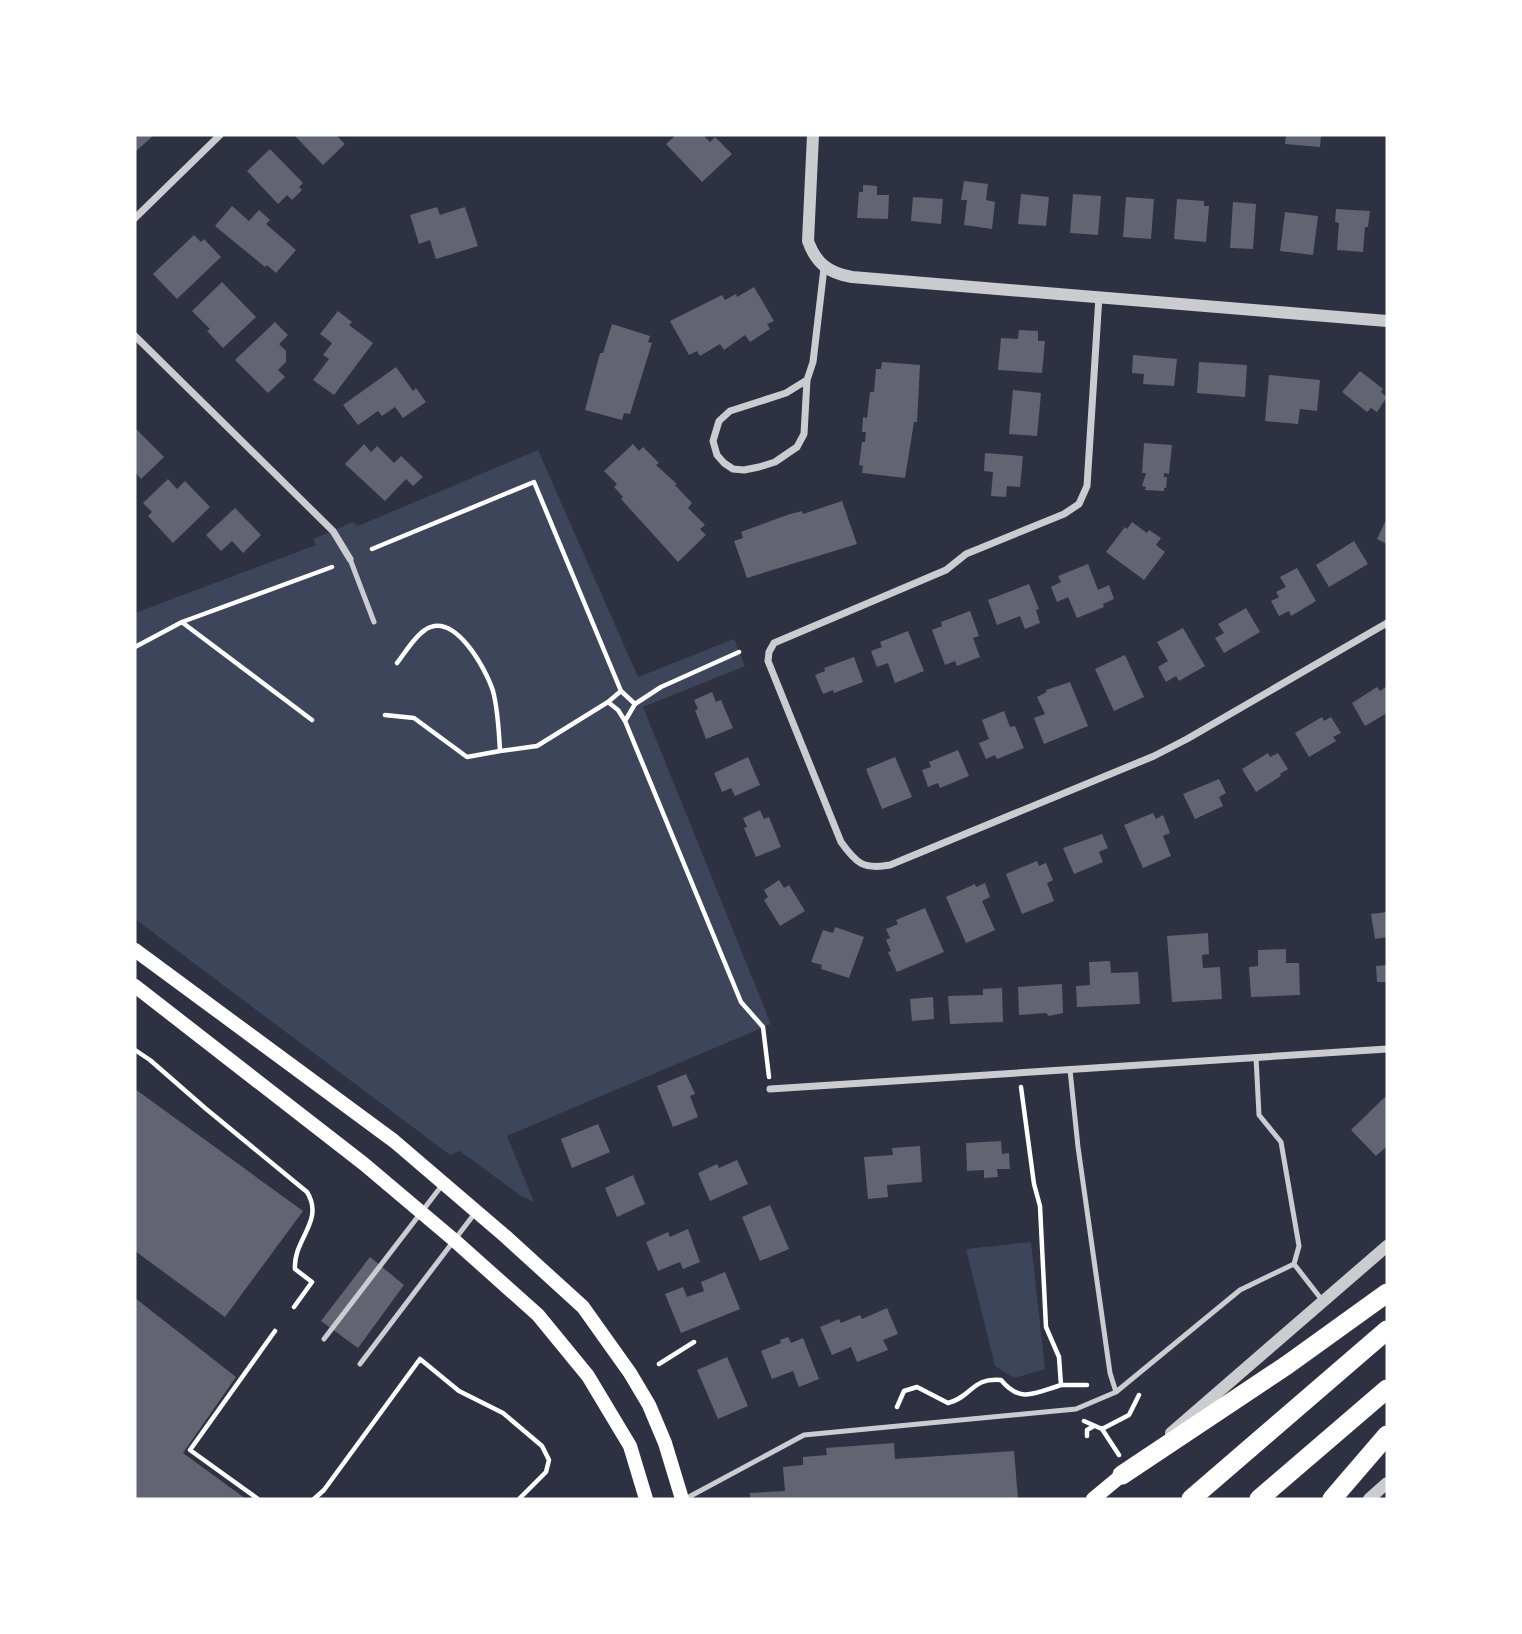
<svg xmlns="http://www.w3.org/2000/svg" width="1522" height="1634" font-family="'Source Sans 3',sans-serif">
  <style>
    .green { fill: #3c4559 }
    .building { fill: #626471 }
    .lines { fill: none; stroke-linecap: round; stroke-linejoin: round }
    .path { stroke: #fff; stroke-width: 4.5 }
    .service { stroke: #caccd0; stroke-width: 5 }
    .minor { stroke: #caccd0; stroke-width: 7 }
    .tertiary { stroke: #caccd0; stroke-width: 12 }
    .secondary { stroke: #fff; stroke-width: 14 }
    .trunk { stroke: #fff; stroke-width: 19 }
  </style>
  <rect width="100%" height="100%" fill="#2d3142"/>
  <path class="green" d="M538,450L638,677L734,639L745,666L643,707L771,1024L507,1136L534,1202L521,1196L460,1151L450,1155L135,919V613L316,545L313,539L353,522L358,526Z
    M1031,1242L1045,1369L1014,1378L995,1366L966,1249Z"/>
  <path class="building" d="M135,135H154L135,152Z
    M294,135H336L345,144L323,165Z
    M676,135H703L710,142L715,137L732,154L702,182L666,144Z
    M1286,135H1321L1320,147L1285,144Z
    M270,149L303,183L299,187L302,190L292,200L287,195L278,204L247,171Z
    M964,181L988,184L986,200L995,202L992,229L964,225L967,200H961Z
    M863,185L877,186V195H889L888,219L857,218L859,192H863Z
    M1021,194L1049,197L1046,226L1018,224Z
    M1073,194L1101,196L1098,235L1070,233Z
    M913,197L943,199L941,224L911,221Z
    M1126,197L1154,199L1151,239L1123,237Z
    M1177,199L1204,201V206H1209L1206,242L1174,239Z
    M1233,202L1256,204L1253,249L1230,248Z
    M232,206L249,221L259,210L270,220L266,224L296,250L276,273L267,265L265,267L215,226Z
    M437,207L440,215L465,207L478,246L436,259L430,240L419,244L410,215Z
    M1336,209L1370,211L1368,227H1365L1363,252L1337,250L1339,223L1335,222Z
    M1285,212L1318,216L1313,255L1280,251Z
    M194,235L201,242L204,239L221,257L177,299L153,274Z
    M222,282L256,317L223,348L207,331L210,329L192,311Z
    M754,287L774,321L767,324L770,329L750,342L745,335L724,350L720,344L700,356L697,351L689,355L670,321L722,295L725,300L736,294L737,297Z
    M338,311L352,322L349,325L373,343L334,395L313,380L329,359L323,355L332,343L320,334Z
    M275,322L288,335L279,344L286,351V362L278,370L285,377L268,393L235,360Z
    M612,324L650,336L648,342L652,343L630,414L624,413L622,420L585,410L600,353H603Z
    M1019,330L1038,331V341H1045L1042,373L998,370L1001,338L1018,339Z
    M1133,355L1177,359L1174,386L1143,384L1144,374L1132,373Z
    M882,362L920,365L917,422H914L905,478L862,473L863,466L859,465L862,442H865L866,432H862L863,417L867,418L870,392H874L876,369H881Z
    M1199,362L1247,365L1245,397L1197,393Z
    M396,367L413,391L416,388L426,402L403,418L395,407L382,416L378,411L358,425L343,405Z
    M1360,371L1383,389L1381,392L1387,397L1377,412L1371,408L1367,412L1342,392Z
    M1269,375L1320,380L1317,411L1300,409L1298,424L1265,421Z
    M1013,390L1041,393L1037,436L1009,434Z
    M135,428L164,457L141,479L135,472Z
    M1144,443L1172,445L1169,474L1164,473V477H1167L1166,488H1164V491L1145,490L1146,487L1142,486L1146,473H1142Z
    M364,444L371,452L377,446L394,463L401,456L423,477L413,486L406,479L385,501L345,464Z
    M633,444L639,451L643,447L659,463L656,465L677,484L675,485L692,503L688,508L705,525L700,529L706,535L678,562L621,499L623,497L614,487L617,484L604,471Z
    M985,453L1023,456L1020,487L1007,486L1006,497L991,496L993,472L984,471Z
    M168,479L177,489L185,481L210,507L173,543L148,516L152,512L143,503Z
    M842,501L857,544L747,578L734,541L743,538L741,532L787,515L802,511L803,514Z
    M235,508L261,535L243,553L232,541L221,551L206,535Z
    M1387,518V544L1377,539Z
    M1132,522L1147,533L1149,530L1161,538L1156,545L1165,552L1144,580L1106,552L1125,527L1127,529Z
    M1354,541L1368,564L1329,587L1316,565Z
    M1088,564L1098,590L1109,585L1114,599L1103,604L1104,607L1077,618L1068,597L1057,602L1051,587L1061,582L1058,576Z
    M1297,568L1316,601L1291,616L1289,611L1279,616L1271,601L1279,597L1276,592L1286,587L1280,577Z
    M1029,584L1039,609L1036,610L1040,623L1025,629L1020,616L997,625L988,600Z
    M1246,608L1260,632L1224,653L1215,638L1224,633L1218,624Z
    M970,611L979,636L973,638L980,657L957,666L955,661L945,665L932,630L942,626L941,622Z
    M1183,628L1205,666L1179,681L1176,676L1166,682L1158,667L1168,661L1157,642Z
    M908,631L924,671L895,683L888,663L877,667L871,651L882,647L880,642Z
    M1125,655L1144,697L1114,711L1095,669Z
    M854,657L863,682L834,693L833,690L823,694L815,675L825,671L824,668Z
    M1070,682L1088,726L1044,744L1034,718L1045,714L1037,697L1047,692L1046,690Z
    M1387,686V713L1365,726L1352,703L1377,687L1380,691Z
    M712,692L716,702L721,700L733,728L706,739L695,710L698,709L694,700Z
    M1004,711L1010,727L1015,726L1024,748L997,759L995,755L986,759L979,743L989,739L982,720Z
    M1322,717L1324,721L1331,717L1341,733L1333,737L1336,741L1309,757L1295,733Z
    M958,750L969,776L940,788L938,783L928,787L922,770L931,767L929,762Z
    M1268,753L1270,757L1278,753L1288,769L1280,774L1281,776L1256,792L1242,769Z
    M748,757L760,785L735,796L731,788L722,792L714,773Z
    M895,757L912,797L882,809L866,769Z
    M1219,779L1226,793L1219,797L1223,806L1195,819L1183,794Z
    M760,810L764,819L769,817L781,847L756,857L744,828L747,827L743,818Z
    M1153,813L1156,819L1163,815L1170,833L1163,836L1171,856L1143,868L1124,825Z
    M1102,834L1108,848L1099,852L1103,862L1074,874L1063,848Z
    M1037,861L1039,866L1046,863L1053,880L1047,883L1054,901L1022,914L1006,874Z
    M779,880L784,888L789,885L805,911L780,926L764,900L768,897L764,890Z
    M985,883L990,897L982,901L995,930L966,943L946,897L975,884L976,887Z
    M925,908L944,952L897,972L888,952L891,951L886,940L890,938L886,929L898,924L896,920Z
    M1387,912V937L1375,939L1371,914Z
    M835,927L864,937L849,978L821,969L822,965L811,962L823,930L833,933Z
    M1208,933L1209,954L1202,955L1203,968L1220,967L1222,999L1172,1002L1167,936Z
    M1286,949V963H1299L1300,995L1251,997L1249,967L1258,966V950Z
    M1110,961L1111,973L1138,972L1140,1004L1077,1007L1076,986L1090,985L1089,962Z
    M1387,965V982H1377L1376,966Z
    M1062,984L1063,1013L1049,1016L1046,1013L1019,1015L1018,987Z
    M1002,988L1003,1022L950,1024L948,996L983,995V989Z
    M933,997L934,1019L912,1021L910,999Z
    M686,1074L695,1094L690,1096L698,1117L673,1127L657,1086Z
    M135,1089L303,1211L225,1317L135,1251Z
    M1385,1097L1387,1099V1146L1376,1156L1351,1130Z
    M598,1124L610,1152L572,1168L561,1139Z
    M1001,1141L1002,1154L1009,1153L1010,1169H997L998,1177L984,1178V1170L967,1171L966,1143Z
    M920,1146L922,1182L887,1185L888,1197L868,1199L864,1157L893,1155L892,1148Z
    M737,1160L748,1184L710,1201L698,1173L717,1164L719,1168Z
    M633,1175L645,1204L617,1217L605,1188Z
    M770,1205L789,1249L760,1261L742,1217Z
    M688,1229L700,1262L683,1269L680,1262L658,1271L646,1242L668,1232L670,1237Z
    M370,1257L404,1285L358,1348L321,1321Z
    M725,1272L740,1309L681,1333L665,1294L683,1287L687,1297L704,1291L701,1282Z
    M135,1298L236,1377L183,1453L246,1499H135Z
    M887,1308L898,1334L883,1340L888,1350L857,1362L851,1347L832,1355L820,1327L839,1319L841,1323L860,1315L862,1319Z
    M788,1337L791,1343L803,1338L819,1379L799,1387L793,1371L772,1379L761,1351L781,1343L780,1340Z
    M727,1357L748,1406L718,1419L697,1370Z
    M894,1443L895,1459L1014,1451L1018,1499H750V1493L785,1491L783,1467L803,1465V1457L827,1455L826,1448Z"/>
  <g class="lines">
    <path class="path" d="M372,549L534,482L621,691L608,702L618,710L625,721L741,1002L763,1027L769,1077
      M183,623L312,720
      M135,647L182,622L332,567
      M397,663C405,653 414,637 425,630C454,610 486,669 493,691C498,710 499,732 500,751L537,746L608,702
      M621,691L635,704L661,687L739,652
      M385,715L414,718L467,757L500,751
      M625,721L635,704
      M135,1050L150,1060L205,1108L307,1192C325,1221 293,1239 295,1269L312,1282L294,1307
      M1021,1087L1034,1184L1040,1206L1046,1327L1059,1357L1061,1385H1087
      M659,1364L694,1342
      M897,1407L904,1391L917,1387L948,1403C972,1397 972,1377 1001,1380C1021,1404 1035,1393 1061,1385
      M1084,1421L1102,1429L1119,1455
      M1102,1429L1129,1415L1139,1395
      M1087,1436V1430L1094,1426
      M258,1499L190,1450L275,1331
      M314,1499L324,1490L420,1359L459,1391L503,1413L542,1446L549,1460L546,1472L519,1499"/>
    <path class="service" d="M350,559L374,622
      M1070,1070L1078,1147L1110,1373L1116,1392
      M1294,1264L1322,1300
      M324,1339L443,1184
      M360,1364L475,1213
      M685,1499L804,1435L1076,1409L1116,1392L1240,1290L1294,1264L1299,1246L1281,1142L1259,1115L1256,1057"/>
    <path class="minor" d="M135,218L220,135
      M1099,296L1087,486L1079,504L1064,514L966,554L946,570L774,643L769,652L768,661L841,842C856,863 863,870 890,865L1154,756L1187,739L1387,623
      M135,336L333,531L350,559
      M807,380L786,393L730,411L719,421L713,441L717,455L724,463L733,469L744,470L759,467L775,462L797,447L804,434L807,380L813,362L824,268
      M770,1089L1387,1049"/>
    <path class="tertiary" d="M813,135L808,241C816,263 828,273 852,277L1387,321
      M1171,1433L1387,1246
      M1369,1499L1387,1483"/>
    <path class="secondary" d="M135,950L394,1141L505,1236L583,1307L630,1373L649,1405L665,1443L682,1499
      M135,986L364,1164L454,1240L538,1315L588,1376L630,1446L646,1499
      M1093,1499L1122,1475"/>
    <path class="trunk" d="M1122,1475L1287,1365L1387,1293
      M1191,1499L1387,1330
      M1259,1499L1387,1389
      M1332,1499L1387,1435"/>
  </g>
  <rect width="1522" height="1634" fill="none" stroke="#ffffff" stroke-width="273"/>
</svg>
